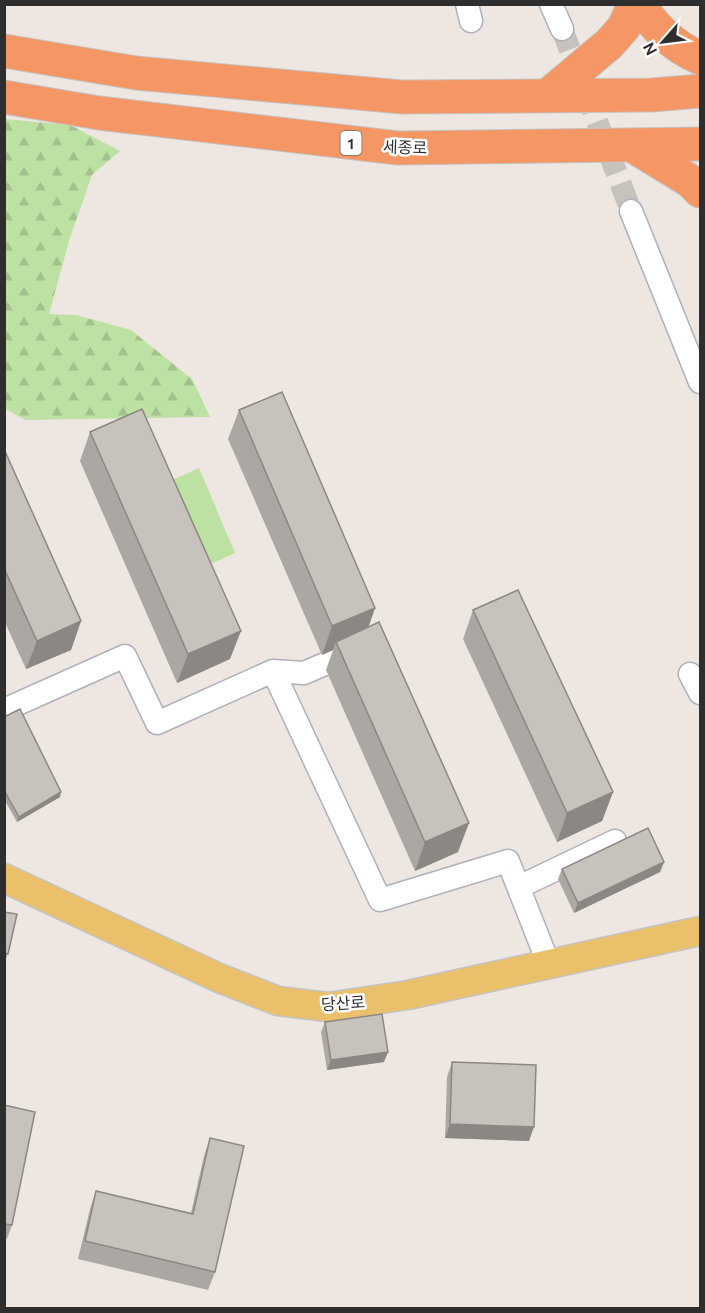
<svg xmlns="http://www.w3.org/2000/svg" width="705" height="1313" font-family="Ubuntu,'Noto Sans KR',sans-serif">
  <style>
    .grass { fill: #bde1a2 }
    .forest { fill: url(#forest-firs) }
    .lines { fill: none; stroke-linecap: round; stroke-linejoin: round }
    .minor-tunnel { stroke: #c8c2bd; stroke-width: 22; stroke-dasharray: 22 11; stroke-linecap: butt }
    .minor-casing { stroke: #aeb1b9; stroke-width: 25 }
    .major-casing { stroke: #c4c4c4; stroke-width: 31 }
    .highway-casing { stroke: #c4c4c4; stroke-width: 35 }
    .minor { stroke: #fff; stroke-width: 22 }
    .major { stroke: #eac06b; stroke-width: 28 }
    .highway { stroke: #f59665; stroke-width: 33 }
    .wall { fill: #aba7a2 }
    .shaded-wall { fill: #8b8884 }
    .building { fill: #c7c2bc; stroke: #8b8884; stroke-width: 1.5 }
    .labels { text-anchor: middle; dominant-baseline: central; stroke-width: 5; stroke-linejoin: round; paint-order: stroke }
    .shield { fill: #fff; stroke: #6d6d6d; stroke-width: 1.5 }
    .shield-label { font-size: 15px; font-weight: bold; fill: #2e2e2e }
    .street-label { font-size: 16px; fill: #2e2e2e; stroke: #fff }
  </style>
  <defs>
    <pattern id="forest-firs" width="22" height="20" patternUnits="userSpaceOnUse" patternTransform="scale(1.5)"><rect width="22" height="20" fill="#bde1a2"/><path d="M5 1l3.5 6h-7zM16 11l3.5 6h-7z" fill="#a3c18c"/></pattern>
  </defs>
  <rect width="100%" height="100%" fill="#eee7e1"/>
  <path class="grass" d="M199,468L235,553L198,570L161,485Z"/>
  <path class="forest" d="M4,119L70,125L120,151L92,175L69,241L49,314L76,315L131,330L192,379L210,417L26,420L5,409Z"/>
  <g class="lines">
    <path class="minor-tunnel" d="M562,29L631,211"/>
    <g class="minor-casing">
      <path id="minor" d="M467,4L471,21
        M551,4L562,29
        M631,211L700,382
        M273,671L304,673L357,650
        M690,674L700,693
        M4,710L125,656L157,723L273,671L380,900L508,861L549,965
        M519,887L615,841"/>
    </g>
    <g class="major-casing">
      <path id="major" d="M4,878L219,978L278,1001L328,1007L408,995L700,931"/>
    </g>
    <g class="highway-casing">
      <path id="highway" d="M638,4C657,29 671,45 700,58
        M4,51L136,73L402,97L652,95L700,91
        M547,96L609,44L624,27L634,4
        M4,97L99,113L398,148L700,144
        M633,146L690,181L700,191"/>
    </g>
    <use href="#minor" class="minor"/>
    <use href="#major" class="major"/>
    <use href="#highway" class="highway"/>
  </g>
  <path class="wall" d="M239,410L375,608L368,627L458,852L415,871L326,670L333,650L322,655L228,439Z
    M90,432L230,659L177,683L80,461Z
    M4,449L81,621L71,650L26,669L4,620Z
    M473,610L613,792L602,821L557,842L463,639Z
    M4,717L60,797L17,822L4,799Z
    M664,862L660,872L574,913L558,879L562,869Z
    M4,912L8,954L4,963Z
    M325,1022L384,1062L327,1070L321,1032Z
    M452,1062L529,1141L445,1138L447,1077Z
    M4,1105L12,1225L7,1239H4Z
    M210,1138L215,1272L208,1290L78,1259L90,1209L96,1191L191,1213L204,1156Z"/>
  <path class="shaded-wall" d="M375,608L365,637L336,642L333,650L322,655L332,626Z
    M81,621L71,650L26,669L37,641Z
    M241,631L230,659L177,683L188,654Z
    M61,792L60,797L17,822L19,817Z
    M613,792L602,821L557,842L567,813Z
    M469,823L458,852L415,871L425,842Z
    M664,862L660,872L574,913L578,903Z
    M388,1052L384,1062L327,1070L331,1060Z
    M450,1124L534,1127L529,1141L445,1138Z"/>
  <path class="building" d="M282,392L375,608L332,626L239,410Z
    M142,409L241,631L188,654L90,432Z
    M4,449L81,621L37,641L4,568Z
    M518,590L613,792L567,813L473,610Z
    M379,622L469,823L425,842L336,642Z
    M20,709L61,792L19,817L4,790V717Z
    M648,828L664,862L578,903L562,869Z
    M4,912L17,914L8,954L4,953Z
    M382,1014L388,1052L331,1060L325,1022Z
    M452,1062L536,1065L534,1127L450,1124Z
    M4,1105L35,1112L12,1225L4,1224Z
    M210,1138L244,1146L215,1272L85,1241L96,1191L193,1214Z"/>
  <g class="labels">
    <rect class="shield" x="340.5" y="131" width="21" height="24" rx="4.5"/>
    <g class="shield-label">
      <text x="351" y="143">1</text>
    </g>
    <g class="street-label">
      <text transform="translate(405 147) rotate(2)">세종로</text>
      <text transform="translate(343 1003) rotate(-4)">당산로</text>
    </g>
  </g>
  <rect width="705" height="1313" fill="none" stroke="#2e2e2e" stroke-width="12"/>
  <g transform="translate(663 42) rotate(242)" stroke="#ffffff" stroke-width="4.5" paint-order="stroke">
  <path d="M0-4.5L10 22L0 15L-10 22Z" fill="#2e2e2e"/>
  <text y="-9" font-size="16" font-weight="bold" text-anchor="middle" fill="#2e2e2e">N</text>
  </g>
</svg>
